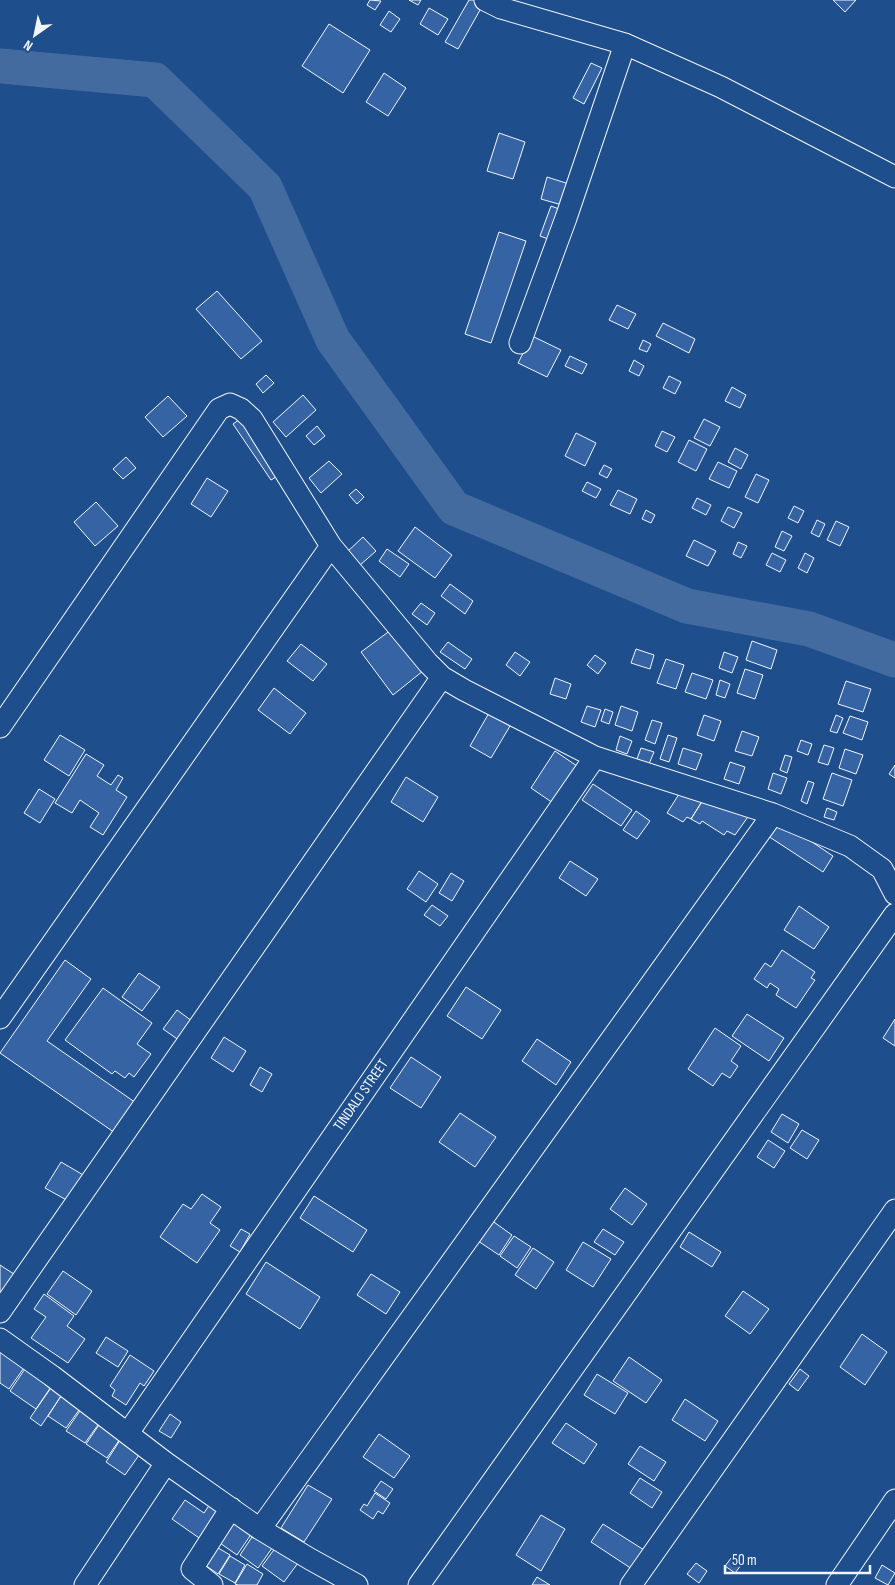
<svg xmlns="http://www.w3.org/2000/svg" width="895" height="1585" font-family="'Sofia Sans Condensed',sans-serif">
  <style>
    .lines { fill: none; stroke-linecap: round; stroke-linejoin: round }
    .river { stroke: #446ba0; stroke-width: 35 }
    .building { fill: #3563a3; stroke: #f2f6ff }
    .minor-casing { stroke: #f2f6ff; stroke-width: 23 }
    .minor { stroke: #1f4e8c; stroke-width: 21 }
    .labels { text-anchor: middle; dominant-baseline: central; stroke-width: 4; stroke-linejoin: round; paint-order: stroke }
    .street-label { font-size: 15px; fill: #f2f6ff; stroke: #1f4e8c }
  </style>
  <rect width="100%" height="100%" fill="#1f4e8c"/>
  <g class="lines">
    <path class="river" d="M0,66L155,80L265,187L333,340L454,508L687,606L809,629L895,660"/>
  </g>
  <path class="building" d="M370,0L381,1L375,10L367,5Z
    M409,0H421L418,5Z
    M469,0H479L484,3L458,49L445,42Z
    M833,0H856L845,12Z
    M429,8L448,19L438,35L420,24Z
    M389,11L400,19L391,32L380,25Z
    M329,24L370,50L343,93L302,66Z
    M591,63L602,68L584,104L573,98Z
    M384,73L406,88L388,116L366,102Z
    M499,133L525,142L513,179L487,171Z
    M547,177L569,184L562,205L541,199Z
    M551,206L559,209L548,239L540,236Z
    M499,232L526,241L491,343L465,334Z
    M217,291L262,341L241,359L196,309Z
    M617,305L636,314L628,329L609,320Z
    M663,323L695,339L689,353L656,336Z
    M532,336L561,350L547,377L518,363Z
    M643,340L651,344L647,352L639,349Z
    M570,356L587,364L582,374L565,366Z
    M634,360L644,366L639,376L629,371Z
    M266,375L274,383L263,393L256,384Z
    M669,376L681,382L675,394L663,388Z
    M732,387L746,395L740,408L725,401Z
    M303,395L316,410L286,437L273,422Z
    M168,396L187,416L163,437L145,417Z
    M246,415L284,472L271,480L233,424Z
    M704,419L720,427L710,446L694,438Z
    M317,426L325,436L314,445L306,436Z
    M662,431L675,437L667,452L655,446Z
    M576,433L596,443L585,466L565,456Z
    M689,440L707,449L696,471L678,462Z
    M735,448L748,455L741,469L728,462Z
    M126,457L136,468L123,479L113,469Z
    M329,461L342,474L321,493L309,478Z
    M718,462L737,471L729,488L709,479Z
    M604,465L612,469L607,478L599,474Z
    M756,474L769,480L758,503L745,497Z
    M207,478L228,491L211,517L191,504Z
    M587,482L601,489L596,498L582,491Z
    M356,489L364,497L357,504L349,495Z
    M618,490L637,499L630,514L610,505Z
    M697,498L711,505L706,515L692,508Z
    M96,502L118,526L95,546L74,522Z
    M794,506L804,511L798,523L788,518Z
    M728,507L742,513L734,528L721,521Z
    M646,510L655,515L651,523L642,519Z
    M817,520L825,524L819,537L811,533Z
    M836,521L849,527L840,546L827,540Z
    M415,527L452,555L435,578L398,551Z
    M782,531L792,536L784,551L775,547Z
    M363,537L376,551L359,566L347,552Z
    M694,540L716,551L708,566L686,556Z
    M738,542L747,546L741,558L733,554Z
    M387,549L409,564L400,577L379,561Z
    M772,553L786,560L780,572L766,565Z
    M805,553L814,558L807,573L798,568Z
    M450,584L473,601L465,614L441,596Z
    M421,603L435,613L427,625L412,614Z
    M391,630L423,671L393,695L361,652Z
    M752,641L777,650L771,669L746,660Z
    M448,642L472,659L465,669L440,652Z
    M301,644L327,664L313,681L287,661Z
    M636,649L654,655L650,669L631,663Z
    M515,652L530,662L520,676L506,665Z
    M724,652L738,657L732,673L719,668Z
    M595,655L606,663L598,674L587,665Z
    M666,659L684,665L676,689L657,683Z
    M745,669L763,675L755,699L737,693Z
    M692,673L713,680L706,699L685,692Z
    M555,678L571,684L566,699L550,694Z
    M720,680L730,684L725,698L716,695Z
    M846,681L871,689L863,712L838,704Z
    M274,688L306,713L290,734L258,710Z
    M587,706L601,710L595,727L581,722Z
    M621,706L638,712L632,731L615,725Z
    M605,709L613,712L609,724L601,721Z
    M489,713L510,726L491,758L470,746Z
    M704,715L721,721L714,741L697,735Z
    M836,715L843,718L837,733L830,731Z
    M850,716L868,722L862,740L843,733Z
    M652,720L662,723L655,744L645,740Z
    M742,731L759,737L752,756L735,751Z
    M60,735L85,750L69,776L44,760Z
    M668,735L677,738L669,762L660,759Z
    M620,736L632,741L627,754L616,750Z
    M801,740L812,744L808,755L797,751Z
    M824,745L834,748L828,765L818,762Z
    M641,748L654,752L649,764L637,759Z
    M683,748L702,754L696,770L678,764Z
    M845,749L863,755L856,774L839,768Z
    M555,751L577,766L553,803L531,788Z
    M86,754L104,765L97,776L111,785L118,775L123,778L116,790L127,797L103,835L90,827L99,813L80,800L72,813L55,803Z
    M785,755L792,757L787,773L780,770Z
    M730,762L745,767L739,784L724,779Z
    M895,765V778L889,774Z
    M773,773L787,778L781,794L768,789Z
    M832,773L852,780L843,806L823,799Z
    M406,777L438,797L423,822L391,802Z
    M808,781L814,783L807,804L801,801Z
    M593,784L632,810L621,826L582,800Z
    M39,789L55,799L40,823L24,813Z
    M681,791L704,798L691,819L687,817L683,822L667,813Z
    M705,797L750,814L735,835L727,831L724,835L702,821L700,824L691,819Z
    M827,808L837,812L834,820L824,817Z
    M636,811L650,821L637,839L623,830Z
    M779,820L833,856L823,872L768,836Z
    M570,861L598,879L586,896L559,878Z
    M419,871L438,884L426,902L407,889Z
    M451,873L464,881L452,901L439,893Z
    M432,905L448,916L440,926L424,915Z
    M799,906L829,927L814,949L784,930Z
    M782,950L815,972L811,978L815,980L796,1008L776,995L779,989L770,983L767,988L754,979L765,963L771,967Z
    M65,960L91,979L47,1041L139,1105L118,1135L0,1053Z
    M139,973L160,987L142,1011L122,997Z
    M466,987L501,1010L482,1039L447,1016Z
    M103,988L152,1023L137,1044L151,1054L134,1077L129,1073L125,1078L115,1071L112,1074L65,1040Z
    M177,1010L196,1024L183,1043L163,1029Z
    M747,1014L784,1038L769,1061L732,1036Z
    M895,1019V1046L883,1038Z
    M715,1028L741,1046L731,1061L738,1066L730,1078L722,1073L713,1086L688,1069Z
    M224,1037L246,1051L233,1072L211,1058Z
    M537,1039L571,1062L556,1085L522,1061Z
    M411,1057L441,1077L421,1108L390,1088Z
    M260,1067L272,1074L262,1092L250,1085Z
    M460,1113L496,1137L475,1167L439,1142Z
    M782,1114L799,1124L788,1143L771,1132Z
    M802,1130L819,1140L807,1159L790,1148Z
    M768,1140L785,1151L774,1168L757,1157Z
    M61,1162L85,1176L70,1202L45,1188Z
    M625,1188L647,1204L632,1225L610,1209Z
    M202,1194L221,1207L210,1223L220,1230L197,1263L160,1237L183,1204L191,1209Z
    M314,1196L367,1230L353,1252L300,1218Z
    M491,1220L512,1235L499,1255L478,1241Z
    M241,1229L250,1234L240,1252L230,1246Z
    M603,1229L624,1242L615,1255L594,1242Z
    M689,1232L721,1252L712,1267L680,1247Z
    M514,1236L531,1247L517,1268L500,1256Z
    M583,1242L611,1259L593,1287L566,1270Z
    M533,1248L554,1262L536,1289L515,1275Z
    M266,1262L320,1297L300,1329L246,1294Z
    M0,1265L17,1276L0,1301Z
    M63,1271L92,1291L76,1315L47,1294Z
    M371,1274L400,1292L386,1314L357,1295Z
    M743,1291L769,1309L750,1334L725,1316Z
    M44,1294L74,1316L67,1326L85,1339L68,1363L31,1338L46,1317L34,1309Z
    M862,1334L887,1352L865,1385L840,1367Z
    M106,1337L128,1351L118,1367L96,1353Z
    M0,1345L28,1362L9,1389L0,1383Z
    M130,1355L154,1371L144,1386L140,1383L126,1405L112,1396L115,1390L110,1386Z
    M629,1357L662,1380L646,1403L613,1381Z
    M29,1363L55,1381L36,1409L10,1391Z
    M800,1369L809,1376L798,1391L789,1384Z
    M597,1374L628,1393L615,1414L584,1395Z
    M55,1382L65,1390L41,1426L30,1418Z
    M63,1393L82,1406L66,1428L48,1416Z
    M685,1399L718,1421L705,1441L672,1420Z
    M84,1405L103,1418L85,1443L66,1431Z
    M170,1414L181,1422L171,1438L159,1431Z
    M103,1419L124,1433L107,1458L86,1444Z
    M566,1423L597,1444L584,1464L552,1443Z
    M124,1434L144,1448L125,1475L106,1462Z
    M379,1434L410,1456L394,1478L363,1457Z
    M640,1446L666,1462L654,1481L628,1464Z
    M640,1478L662,1492L652,1508L630,1493Z
    M381,1481L393,1489L386,1499L374,1491Z
    M308,1485L332,1499L304,1542L281,1528Z
    M375,1493L390,1503L383,1514L378,1511L373,1519L360,1510L364,1504L367,1506Z
    M185,1500L204,1513L212,1501L223,1509L202,1540L172,1519Z
    M541,1515L565,1529L541,1571L516,1555Z
    M237,1518L254,1530L237,1555L220,1543Z
    M603,1524L644,1550L632,1569L591,1542Z
    M256,1531L275,1544L258,1568L240,1555Z
    M213,1545L230,1555L218,1574L202,1563Z
    M276,1547L298,1563L284,1582L262,1566Z
    M735,1553L745,1560L735,1573L725,1566Z
    M230,1556L245,1565L235,1583L219,1574Z
    M696,1563L707,1571L699,1583L687,1574Z
    M247,1564L263,1574L257,1585H238L235,1584Z
    M882,1565L895,1573L888,1585L875,1578Z
    M537,1577L550,1585H532Z"/>
  <g class="lines">
    <g class="minor-casing">
      <path id="minor" d="M485,0L501,8L625,44L721,87L895,177
        M520,343L566,218L625,44
        M0,727L219,409L230,404L241,409L252,419L331,546L428,663L442,677L464,690L595,757L773,814L850,846L882,869L895,894
        M0,1018L331,546
        M0,1312L442,677
        M0,1339L52,1376L166,1463L260,1529L310,1559L357,1585
        M128,1433L595,757
        M260,1529L773,814
        M85,1585L166,1463
        M212,1585L192,1569L231,1508
        M419,1585L895,914
        M631,1585L895,1210
        M837,1585L895,1500"/>
    </g>
    <use href="#minor" class="minor"/>
  </g>
  <g class="labels">
    <g class="street-label">
      <text transform="translate(361 1095) rotate(-55)">TINDALO STREET</text>
    </g>
  </g>
  <g transform="translate(35 35) rotate(213)" stroke="#1f4e8c" stroke-width="4" paint-order="stroke">
  <path d="M0-4L9 19L0 12L-9 19Z" fill="#f2f6ff"/>
  <text y="-8" font-size="14" font-weight="bold" text-anchor="middle" fill="#f2f6ff">N</text>
  </g>
  <path d="M725 1565v8h145v-8" fill="none" stroke="#f2f6ff" stroke-width="2.5"/>
  <text x="732" y="1565" font-size="15" fill="#f2f6ff" stroke="#1f4e8c" stroke-width="4" paint-order="stroke">50 m</text>
</svg>
